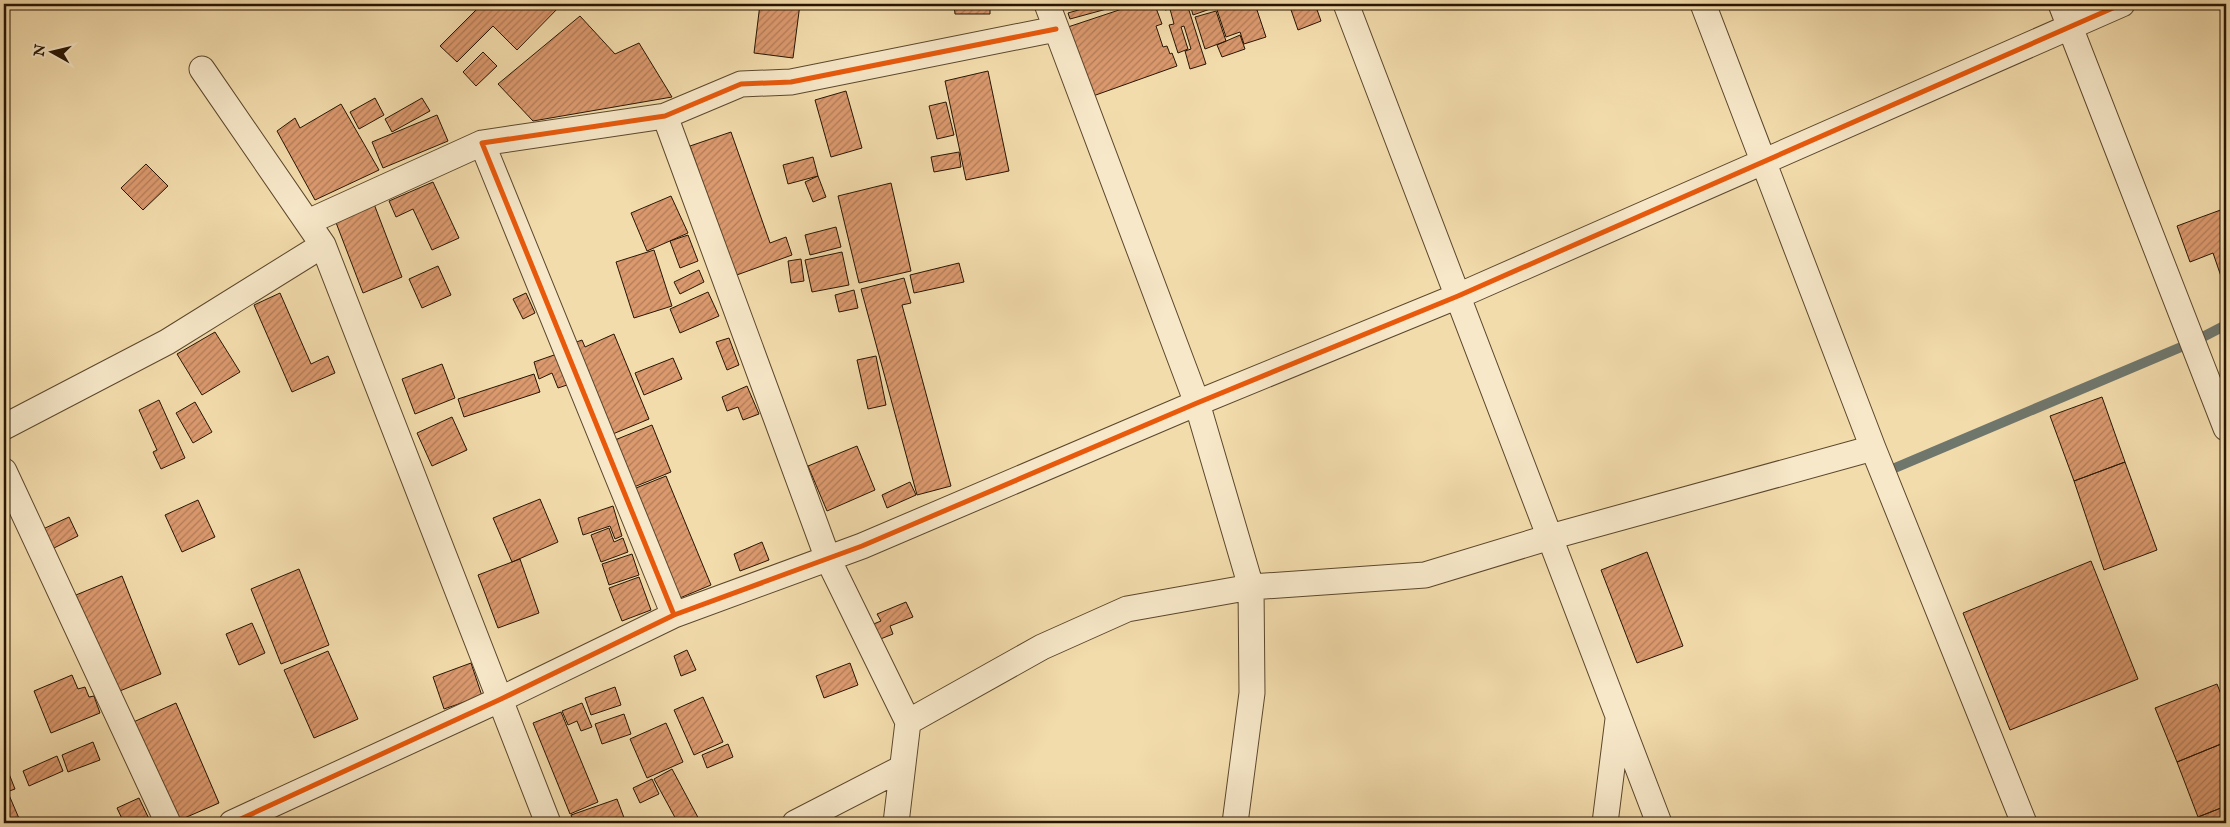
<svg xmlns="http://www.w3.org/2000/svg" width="2230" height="827" font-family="'IM FELL English',serif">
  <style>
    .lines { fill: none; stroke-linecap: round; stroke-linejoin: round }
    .stream { stroke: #6f776d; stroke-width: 10 }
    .building { fill: url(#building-hatch); stroke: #281502 }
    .minor-casing { stroke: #5b472c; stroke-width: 27 }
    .minor { stroke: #f7e8c9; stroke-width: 25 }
    .cycleway-casing { stroke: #f7e8c9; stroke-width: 8 }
    .cycleway { stroke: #e8590c; stroke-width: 5 }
  </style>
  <defs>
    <pattern id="building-hatch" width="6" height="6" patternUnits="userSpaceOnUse" patternTransform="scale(1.25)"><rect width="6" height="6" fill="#db996e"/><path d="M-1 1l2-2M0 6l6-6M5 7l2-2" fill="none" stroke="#b27c58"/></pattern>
  </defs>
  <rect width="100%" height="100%" fill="#f3dcac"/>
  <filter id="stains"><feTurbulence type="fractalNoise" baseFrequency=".004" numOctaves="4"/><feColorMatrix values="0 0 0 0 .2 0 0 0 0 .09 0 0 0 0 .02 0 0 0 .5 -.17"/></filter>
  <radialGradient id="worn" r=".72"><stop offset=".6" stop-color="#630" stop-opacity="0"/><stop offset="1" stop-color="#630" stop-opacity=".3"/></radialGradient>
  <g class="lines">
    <path class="stream" d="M1883,473L2193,342L2226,325"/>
  </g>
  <path class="building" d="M482,4H562L517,50L493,26L457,62L440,46Z
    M760,4H800L793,58L754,53Z
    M820,4H866V9L820,6Z
    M954,4H990V14H955Z
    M1068,4H1084V5L1070,9Z
    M1099,4H1125L1070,19L1068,13Z
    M1137,4H1149L1151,9L1156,8L1162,24L1156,26L1163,47L1167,46L1170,54L1172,53L1177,66L1093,96L1068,27Z
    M1163,4H1187L1206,64L1190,69L1185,51L1191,49L1184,26L1181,27L1188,49L1178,53L1169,25L1174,24L1170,9L1165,10Z
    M1190,4H1255L1266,37L1244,44L1240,32L1226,37L1216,7L1193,15Z
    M1289,4H1315L1321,21L1298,30Z
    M1216,11L1226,41L1205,49L1195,17Z
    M580,16L615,54L639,43L672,97L533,121L498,84Z
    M1240,35L1245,49L1222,57L1217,45Z
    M483,52L497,66L476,86L463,72Z
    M988,71L1009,171L966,180L945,81Z
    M846,91L862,148L831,157L815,100Z
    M375,98L384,115L359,129L350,112Z
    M422,98L430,111L392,132L385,119Z
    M946,102L954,135L937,139L929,106Z
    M341,104L379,170L315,200L277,131L295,118L300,128Z
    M437,115L448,141L383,168L372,142Z
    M731,132L770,243L786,237L792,255L734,276L690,146Z
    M959,152L961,167L934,172L931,157Z
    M813,157L818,176L788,184L783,165Z
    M146,164L168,186L143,210L121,188Z
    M818,176L826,197L813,202L805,182Z
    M2226,181V198L2221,183Z
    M433,182L459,238L432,250L413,209L396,217L389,201Z
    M891,183L911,271L859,283L838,196Z
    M671,196L688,233L647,251L631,213Z
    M374,204L402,277L363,293L335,220Z
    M2226,208V287L2225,288L2213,253L2190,262L2177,226Z
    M836,227L841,247L810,255L805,235Z
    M688,235L698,261L680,268L670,241Z
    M654,250L672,306L634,318L616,262Z
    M842,252L849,285L812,292L805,260Z
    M801,259L804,281L791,283L788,261Z
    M959,263L964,282L914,293L910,275Z
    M438,266L451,295L422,308L409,279Z
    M699,270L704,282L680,294L674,282Z
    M904,278L911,303L902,305L951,486L917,495L861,289Z
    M854,290L858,308L839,312L835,295Z
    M708,292L719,316L680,333L670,309Z
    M280,293L311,364L328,356L335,373L292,392L254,305Z
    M526,293L535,313L523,319L513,299Z
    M215,332L240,372L202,395L177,354Z
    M614,334L649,419L608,436L571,344L582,340L585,347Z
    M729,338L739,365L727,370L716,342Z
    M557,354L567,385L558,388L552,373L539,379L534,362Z
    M876,356L886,405L868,409L857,360Z
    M673,358L682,379L644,395L635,373Z
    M442,364L455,398L415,414L402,379Z
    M534,374L540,392L464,417L458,399Z
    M747,386L759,414L743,420L738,407L727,411L722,397Z
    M2102,397L2125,462L2074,481L2050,416Z
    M159,400L185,458L161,469L153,452L157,450L139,410Z
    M195,402L212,432L193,443L176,413Z
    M452,417L467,450L432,466L417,433Z
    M652,425L671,472L629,489L610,442Z
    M857,446L875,490L827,511L808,466Z
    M2125,462L2157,550L2104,570L2074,481Z
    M666,476L711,585L675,600L631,490Z
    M910,482L916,495L887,508L882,495Z
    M540,499L558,542L512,562L493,518Z
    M198,500L215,537L182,552L165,515Z
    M613,506L622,536L615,539L610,526L583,535L578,518Z
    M69,517L78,536L52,549L43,529Z
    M609,528L614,542L623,538L628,552L601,562L591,535Z
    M762,542L769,560L740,571L734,554Z
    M1647,552L1683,646L1637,663L1601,570Z
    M632,554L639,575L609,585L602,564Z
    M520,559L539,613L498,628L478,575Z
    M2091,561L2138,679L2010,730L1963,613Z
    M299,569L329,645L281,664L251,589Z
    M122,576L161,674L115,693L76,595Z
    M639,577L651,610L622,621L609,588Z
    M906,602L913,617L890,626L893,634L878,640L871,625L881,621L877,614Z
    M252,623L265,653L239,665L226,634Z
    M687,650L696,670L681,676L674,656Z
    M328,651L358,719L314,738L284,670Z
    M471,663L482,696L444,709L433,677Z
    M850,663L858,685L824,698L816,676Z
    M72,675L78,689L85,687L89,697L94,696L100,713L51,733L34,691Z
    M2217,684L2226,707V742L2177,762L2155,708Z
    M615,687L621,705L591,715L585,698Z
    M703,697L723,742L694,755L674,710Z
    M176,703L219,803L173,823L129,724Z
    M582,703L592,727L581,731L577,721L568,725L562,711Z
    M561,712L598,802L570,814L533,723Z
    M624,714L631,734L602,744L595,724Z
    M666,723L683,762L647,778L630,739Z
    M93,742L100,760L68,772L62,755Z
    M2226,742V806L2198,817L2177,762Z
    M728,744L733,757L707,768L702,755Z
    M57,756L63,771L29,786L23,771Z
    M4,761L15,789L4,793Z
    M672,769L701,823H678L654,779Z
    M652,779L659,794L640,803L633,788Z
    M9,795L21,823H4V798Z
    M139,798L151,823H124L117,808Z
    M617,799L626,823H574L571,815Z
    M2226,806V823H2200L2198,817Z"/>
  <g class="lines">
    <g class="minor-casing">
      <path id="minor" d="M1047,4L1197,403L1251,587L1252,693L1235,823
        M1346,4L1659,823
        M1703,4L1873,448L2024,823
        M2061,4L2226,428
        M202,69L323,245L548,823
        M665,116L828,559L908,722L896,823
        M308,222L482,143
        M4,427L167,342L323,245
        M4,471L168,823
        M674,615L482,143L665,116L741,84L791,82L1056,29
        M908,722L1042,647L1127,609L1251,587L1425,575L1550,537L1873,448
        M232,823L501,699L674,615L862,546L1197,403L1458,296L2122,4
        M795,823L902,768
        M1605,823L1618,719"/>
    </g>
    <use href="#minor" class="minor"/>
    <g class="cycleway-casing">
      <path id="cycleway" d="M674,615L482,143L665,116L741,84L791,82L1056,29
        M232,823L501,699L674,615L862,546L1197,403L1458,296L2122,4"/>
    </g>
    <use href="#cycleway" class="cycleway"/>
  </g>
  <rect width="2230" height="827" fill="none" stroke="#f3dcac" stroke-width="20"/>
  <rect x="5" y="5" width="2220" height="817" fill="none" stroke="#281502" stroke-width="2.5"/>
  <rect x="10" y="10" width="2210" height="807" fill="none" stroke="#281502"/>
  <g transform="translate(52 52) rotate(278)" stroke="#f7e8c9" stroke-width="4" paint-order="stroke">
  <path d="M0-4L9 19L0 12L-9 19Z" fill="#281502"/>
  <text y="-8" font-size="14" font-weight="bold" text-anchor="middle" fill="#281502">N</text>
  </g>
  <rect width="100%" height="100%" filter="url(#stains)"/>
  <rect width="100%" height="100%" fill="url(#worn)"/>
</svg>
